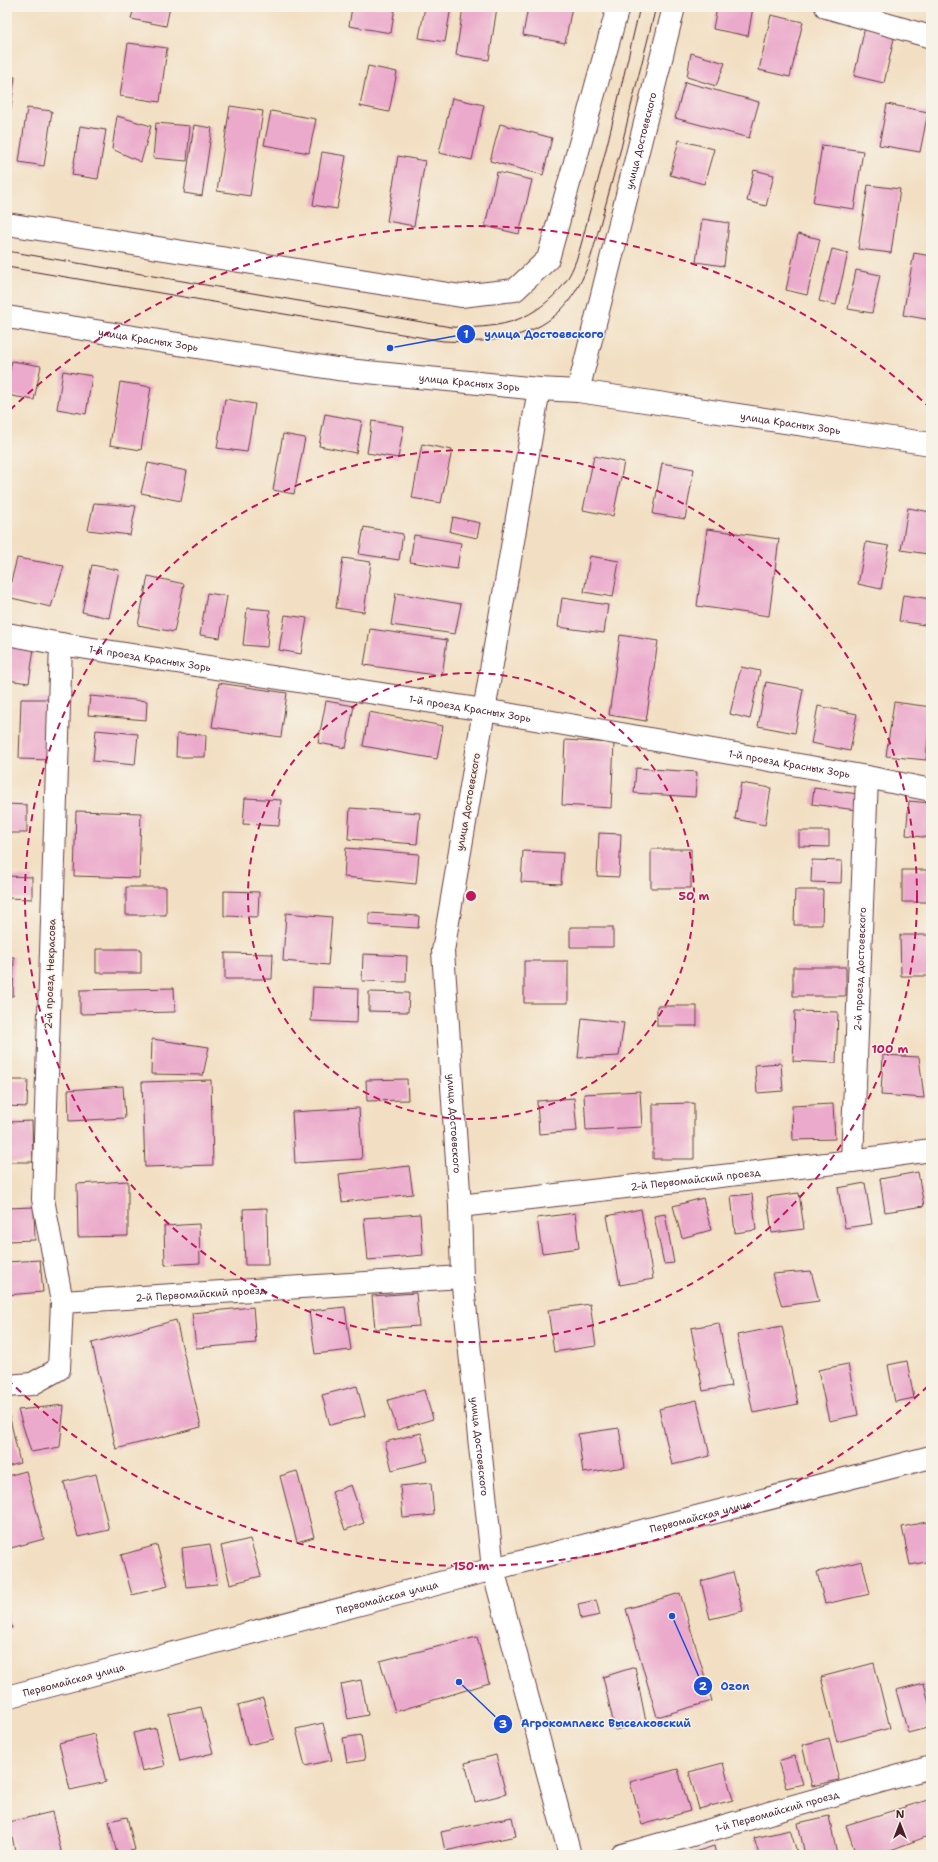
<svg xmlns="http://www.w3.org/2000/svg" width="938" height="1862" font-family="'Shantell Sans',sans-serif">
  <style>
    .building { fill: #eba9cb }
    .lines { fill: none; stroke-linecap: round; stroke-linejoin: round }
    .minor-casing { stroke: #633c42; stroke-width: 24 }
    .tertiary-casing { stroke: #633c42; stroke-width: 24 }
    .minor { stroke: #fff; stroke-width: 22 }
    .tertiary { stroke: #fff; stroke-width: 22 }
    .tram { stroke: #4a1f2b; stroke-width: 1 }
    .ring { fill: none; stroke: #c2185b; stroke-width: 2; stroke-dasharray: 7 5 }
    .labels { text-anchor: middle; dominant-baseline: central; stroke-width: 3; stroke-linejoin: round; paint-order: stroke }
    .street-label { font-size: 10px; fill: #4a1f2b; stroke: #f7f3e8 }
    .centre { fill: #c2185b; stroke: #f7f3e8; stroke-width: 2 }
    .ring-label { font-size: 12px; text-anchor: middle; font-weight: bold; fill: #c2185b; stroke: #f7f3e8; stroke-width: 3; stroke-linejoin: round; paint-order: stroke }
    .leader { fill: none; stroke: #1d4ed8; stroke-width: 1.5 }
    .callout-dot { fill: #1d4ed8; stroke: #f7f3e8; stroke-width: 1.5 }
    .mark-label { font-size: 12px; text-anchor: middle; font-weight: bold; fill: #fff }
    .callout-label { font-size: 11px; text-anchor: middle; font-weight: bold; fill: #1d4ed8; stroke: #f7f3e8; stroke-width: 3; stroke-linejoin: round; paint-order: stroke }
  </style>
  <rect width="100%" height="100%" fill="#f7f3e8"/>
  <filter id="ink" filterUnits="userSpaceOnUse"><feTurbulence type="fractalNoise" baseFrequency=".025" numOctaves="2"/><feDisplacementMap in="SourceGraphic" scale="8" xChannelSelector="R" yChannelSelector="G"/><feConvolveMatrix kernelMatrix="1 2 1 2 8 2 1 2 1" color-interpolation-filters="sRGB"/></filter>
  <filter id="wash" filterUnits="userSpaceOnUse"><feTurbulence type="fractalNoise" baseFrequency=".012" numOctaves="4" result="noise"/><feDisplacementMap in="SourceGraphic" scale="16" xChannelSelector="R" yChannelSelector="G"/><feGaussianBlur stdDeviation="0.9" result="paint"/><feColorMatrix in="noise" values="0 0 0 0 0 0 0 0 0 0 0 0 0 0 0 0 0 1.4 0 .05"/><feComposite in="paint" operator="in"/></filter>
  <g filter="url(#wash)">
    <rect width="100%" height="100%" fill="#f2dfc3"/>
    <g id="blocks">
      <path class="building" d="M134,7H170L166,26L131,19Z
        M352,7H395L391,33L349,26Z
        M425,7H451L445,42L419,38Z
        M463,7H497L489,60L456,55Z
        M528,7H572L565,43L523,35Z
        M717,7H753L748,36L713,29Z
        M771,15L803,22L790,77L759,70Z
        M865,27L895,34L884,83L854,76Z
        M128,43L167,48L160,102L120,96Z
        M691,53L725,63L716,86L687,77Z
        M368,66L397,72L389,112L360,106Z
        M7,76L15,77L8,130L7,129Z
        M685,82L759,102L749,138L675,118Z
        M452,98L484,105L472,160L439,153Z
        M887,104L928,112L920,152L879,145Z
        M230,106L263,111L250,196L217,191Z
        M27,108L52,111L44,166L19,162Z
        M271,111L316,119L309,153L264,145Z
        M117,116L151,126L141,162L112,149Z
        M156,123L190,126L187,161L153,158Z
        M500,124L552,138L543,175L490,161Z
        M194,125L212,128L202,196L184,193Z
        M80,126L106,130L98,179L72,175Z
        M679,140L714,149L704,184L670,175Z
        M822,145L863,151L854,209L813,203Z
        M322,152L346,156L337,209L313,205Z
        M398,156L425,161L414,226L387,221Z
        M754,170L774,175L766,206L747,201Z
        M497,172L532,180L519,234L485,226Z
        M868,185L900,189L891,253L858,249Z
        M702,219L729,223L724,266L696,262Z
        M798,234L820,239L807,295L786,290Z
        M832,249L848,253L836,305L819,301Z
        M914,253L931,256V320L903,315Z
        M856,270L880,275L872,313L848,309Z
        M12,361L41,366L34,400L7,395V384Z
        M63,371L92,376L86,414L57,409Z
        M120,382L151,387L141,450L110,445Z
        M225,399L255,404L247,452L217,448Z
        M325,414L362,421L356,453L319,446Z
        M372,421L404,426L398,458L367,453Z
        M283,434L305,438L294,494L273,490Z
        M422,444L452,450L441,503L412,498Z
        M594,456L624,462L613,516L583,510Z
        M148,463L187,471L181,501L141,493Z
        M662,463L694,469L685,519L653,514Z
        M94,503L136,506L130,535L88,530Z
        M908,508L931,512V538L928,554L901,550Z
        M453,517L480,523L477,538L450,532Z
        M364,527L403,534L399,560L359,554Z
        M707,529L779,539L769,616L697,606Z
        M414,535L461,543L457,569L410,562Z
        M866,542L889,546L881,589L858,584Z
        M590,556L619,561L613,597L584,592Z
        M17,558L64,566L51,607L7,597Z
        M343,558L371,562L364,612L336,608Z
        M92,565L119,570L109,618L82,612Z
        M148,576L184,584L174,632L138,625Z
        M207,593L227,596L220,638L200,635Z
        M396,593L461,604L455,634L391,625Z
        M903,595L931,599V626L899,621Z
        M562,598L608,605L604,633L558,627Z
        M247,608L270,610L267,647L243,645Z
        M285,615L307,618L301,654L279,650Z
        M370,629L447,640L442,676L364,665Z
        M620,635L658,641L646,721L609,715Z
        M7,644L34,648L29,683L7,680Z
        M741,667L760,671L750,719L730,714Z
        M766,682L803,689L795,733L758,726Z
        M219,683L287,693L281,737L212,727Z
        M90,696L147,701L146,720L88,715Z
        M21,699H55L53,760L19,759Z
        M326,701L354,706L346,748L318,743Z
        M894,702L931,707L926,760L886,756Z
        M818,706L857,714L850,751L811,743Z
        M369,712L443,726L437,759L363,746Z
        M96,730L138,734L135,765L93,761Z
        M177,734L206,735L205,757H176Z
        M565,740L614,743L611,808L562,805Z
        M636,768L697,772L695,797L634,793Z
        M741,783L771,788L765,825L735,819Z
        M814,788L858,794L856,810L812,804Z
        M245,798L281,800L279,826L243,824Z
        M909,801L931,803V838L906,835Z
        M7,804L27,805V833H7Z
        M350,808L420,813L417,844L348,839Z
        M76,811L141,813L139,878L74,876Z
        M799,831H829V847L799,846Z
        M599,833L621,834L619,877L597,876Z
        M346,848L419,854L416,884L344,877Z
        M651,849H691V888H651Z
        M523,851L563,853L561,884L521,882Z
        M812,860L842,861L841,883L811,882Z
        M902,870H931V902H902Z
        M7,876L32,877V899L7,898Z
        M126,887H166V915H126Z
        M795,890H823L822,925H794Z
        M224,891L259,892L258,917L224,916Z
        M286,913L332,917L328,965L283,961Z
        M369,913L419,916L418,928L369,925Z
        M570,927H613V947H570Z
        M900,935H931V976H901Z
        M96,949H141V973H96Z
        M225,953L273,954L272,979H225Z
        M363,954L407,956L406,982L362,981Z
        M7,957H14L13,996H7Z
        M524,961H568V1003H524Z
        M793,967H846V996H793Z
        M313,987L358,989L357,1023L311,1021Z
        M174,988L175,1012L80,1014V990Z
        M369,992L409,993L408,1012L369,1011Z
        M657,1006H697V1026H657Z
        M795,1011L838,1012L836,1063L793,1061Z
        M582,1018L624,1023L619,1056L578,1058Z
        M152,1039L209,1047L203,1075L151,1074Z
        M883,1055L919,1057L924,1098L881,1095Z
        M781,1063L783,1091L757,1093L755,1065Z
        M407,1079L408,1100L367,1101L366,1080Z
        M7,1080H28L27,1107L7,1106Z
        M211,1080L213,1165L145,1167L142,1082Z
        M123,1086L125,1118L69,1121L68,1090Z
        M640,1091L642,1127L586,1130L584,1094Z
        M574,1098L577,1131L539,1134L537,1101Z
        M694,1103V1159H653V1104Z
        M833,1104L835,1139L793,1140L792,1106Z
        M359,1108L362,1159L295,1163L292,1112Z
        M32,1121L33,1162H7V1122Z
        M409,1166L413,1194L342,1202L339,1174Z
        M918,1172L924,1206L885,1212L880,1179Z
        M128,1181V1236L78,1237L77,1184Z
        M865,1183L872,1224L845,1228L838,1188Z
        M799,1193L804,1229L772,1233L767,1197Z
        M752,1194L756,1230L735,1233L731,1196Z
        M703,1198L711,1230L682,1238L673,1206Z
        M34,1207L35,1240L7,1241V1208Z
        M267,1208L268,1265H245L243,1209Z
        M641,1209L653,1279L620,1285L607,1216Z
        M575,1213L579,1248L542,1253L537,1218Z
        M420,1214L423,1255L368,1260L364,1218Z
        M665,1214L674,1263L664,1264L654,1216Z
        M199,1224L200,1263L165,1265L164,1226Z
        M40,1260L43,1292L7,1295V1262Z
        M811,1271L819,1301L782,1306L772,1274Z
        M416,1293L419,1326L375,1329L372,1296Z
        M590,1304L596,1346L554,1352L548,1310Z
        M253,1307L256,1343L196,1348L192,1313Z
        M345,1307L351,1350L315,1354L309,1311Z
        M176,1320L201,1427L116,1449L92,1343Z
        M719,1323L731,1386L703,1391L691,1328Z
        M782,1326L798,1404L753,1413L737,1335Z
        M907,1361L914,1398L895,1402L888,1365Z
        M848,1364L858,1415L829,1421L818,1370Z
        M357,1386L365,1416L330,1425L322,1395Z
        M424,1390L433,1419L397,1430L388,1400Z
        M697,1400L710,1456L672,1465L659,1409Z
        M64,1405L60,1447L31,1452L18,1410Z
        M9,1414L20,1463L7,1467V1415Z
        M619,1428L625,1467L583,1473L578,1434Z
        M421,1433L428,1461L392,1470L385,1442Z
        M26,1471L44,1539L7,1549V1476Z
        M297,1471L314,1537L297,1542L280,1476Z
        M96,1474L109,1530L78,1537L64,1482Z
        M431,1483L434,1515L403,1518L400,1486Z
        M351,1485L364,1523L345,1530L332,1492Z
        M931,1521V1561L910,1565L902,1527Z
        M250,1539L261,1576L230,1584L221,1546Z
        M210,1544L217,1584L186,1587L182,1548Z
        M157,1545L168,1586L132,1595L121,1555Z
        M862,1561L870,1594L825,1604L817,1572Z
        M733,1572L743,1611L710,1619L701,1581Z
        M680,1593L712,1701L657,1717L626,1609Z
        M596,1600L600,1615L581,1619L578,1604Z
        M7,1610L12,1628L7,1629Z
        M477,1637L489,1683L395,1712L380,1661Z
        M874,1663L890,1728L837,1742L821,1677Z
        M635,1667L646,1722L615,1730L603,1677Z
        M361,1680L368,1715L348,1719L341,1684Z
        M924,1683L931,1711V1727L908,1733L896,1690Z
        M263,1698L274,1739L248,1745L238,1705Z
        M201,1707L213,1753L180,1761L169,1714Z
        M323,1723L332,1760L305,1766L296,1729Z
        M156,1728L165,1766L142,1771L133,1733Z
        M94,1734L106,1782L70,1790L59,1743Z
        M361,1735L365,1760L347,1763L343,1738Z
        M829,1738L839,1780L812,1786L802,1745Z
        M496,1755L506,1794L475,1802L465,1763Z
        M794,1756L803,1784L786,1788L778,1761Z
        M723,1763L733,1800L699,1809L689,1772Z
        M678,1769L690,1811L642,1825L630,1782Z
        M931,1799V1835L877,1855H856L846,1825Z
        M52,1812L62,1855H16L9,1822Z
        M829,1816L837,1855H805L798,1823Z
        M127,1817L135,1850L117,1854L109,1821Z
        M512,1817L516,1836L445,1851L441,1832Z
        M790,1830L798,1855H759L754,1838Z
        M714,1846L716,1855H685Z"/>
    </g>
  </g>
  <g filter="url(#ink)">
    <use href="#blocks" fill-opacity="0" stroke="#633c42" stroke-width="1"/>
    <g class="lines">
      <g class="minor-casing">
        <g id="minor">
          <path d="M826,7L931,37"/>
          <path d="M7,224L461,296L515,290L548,259L618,7"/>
          <path id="s1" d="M7,317L337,369L539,389L578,391L931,444"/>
          <path id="s2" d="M539,389L443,951L460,1206L462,1277L493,1569L570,1855"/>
          <path id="s3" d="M578,391L674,7"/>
          <path id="s4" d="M7,634L61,644L484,710L867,777L931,790"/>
          <path d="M61,644L43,1199L62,1302"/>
          <path id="s5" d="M852,1161L867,777"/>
          <path id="s6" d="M460,1206L852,1161L931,1150"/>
          <path id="s7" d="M7,1386L32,1384L59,1369L62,1302L462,1277"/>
          <path id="s8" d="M622,1855L931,1767"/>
        </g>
      </g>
      <g class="tertiary-casing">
        <g id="tertiary">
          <path id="s9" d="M7,1697L493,1569L931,1457"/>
        </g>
      </g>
      <use href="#minor" class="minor"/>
      <use href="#tertiary" class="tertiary"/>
      <path class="tram" d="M7,251L451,327C495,329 529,324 560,289C579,267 583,233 591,207C609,141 624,74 640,7
        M7,267L443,341C484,343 529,341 560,311C585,286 592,254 601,221C608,197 614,173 621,148C632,101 644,54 656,7"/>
    </g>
  </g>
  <g class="ring">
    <circle cx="471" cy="896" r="223"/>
    <circle cx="471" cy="896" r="446"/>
    <path d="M928 1386A670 670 0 0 1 10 1382M10 410A670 670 0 0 1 928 406"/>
  </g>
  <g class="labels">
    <g class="street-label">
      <text stroke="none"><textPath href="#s3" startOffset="258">улица Достоевского</textPath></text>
      <text stroke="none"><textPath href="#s1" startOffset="143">улица Красных Зорь</textPath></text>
      <text stroke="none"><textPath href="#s1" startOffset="467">улица Красных Зорь</textPath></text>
      <text stroke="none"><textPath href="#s1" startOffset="791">улица Красных Зорь</textPath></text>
      <text stroke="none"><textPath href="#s4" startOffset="145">1-й проезд Красных Зорь</textPath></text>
      <text stroke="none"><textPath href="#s4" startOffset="469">1-й проезд Красных Зорь</textPath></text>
      <text stroke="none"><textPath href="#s4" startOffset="793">1-й проезд Красных Зорь</textPath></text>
      <text transform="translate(468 802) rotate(-80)">улица Достоевского</text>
      <text stroke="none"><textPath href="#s5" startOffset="192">2-й проезд Достоевского</textPath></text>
      <text transform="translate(50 974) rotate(-88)">2-й проезд Некрасова</text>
      <text stroke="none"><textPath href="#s2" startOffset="743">улица Достоевского</textPath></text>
      <text stroke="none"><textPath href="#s6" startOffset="237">2-й Первомайский проезд</textPath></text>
      <text stroke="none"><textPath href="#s7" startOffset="262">2-й Первомайский проезд</textPath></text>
      <text stroke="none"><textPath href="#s2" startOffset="1067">улица Достоевского</textPath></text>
      <text stroke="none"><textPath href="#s9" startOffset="717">Первомайская улица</textPath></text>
      <text stroke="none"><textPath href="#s9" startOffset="393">Первомайская улица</textPath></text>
      <text stroke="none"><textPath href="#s9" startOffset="69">Первомайская улица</textPath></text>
      <text stroke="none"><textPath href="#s8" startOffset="161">1-й Первомайский проезд</textPath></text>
    </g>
  </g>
  <circle cx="471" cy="896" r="6" class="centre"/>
  <g class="ring-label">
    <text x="694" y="900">50 m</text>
    <text x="890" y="1053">100 m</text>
    <text x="471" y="1570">150 m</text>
  </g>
  <path class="leader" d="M390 348L466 334M672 1616L703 1686M459 1682L503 1724"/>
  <g class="callout-dot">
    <circle cx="390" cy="348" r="4"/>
    <circle cx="672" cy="1616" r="4"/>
    <circle cx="459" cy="1682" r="4"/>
    <circle cx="466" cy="334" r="10"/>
    <circle cx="703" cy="1686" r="10"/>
    <circle cx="503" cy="1724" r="10"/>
  </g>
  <g class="mark-label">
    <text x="466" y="338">1</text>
    <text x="703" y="1690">2</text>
    <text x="503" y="1728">3</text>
  </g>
  <g class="callout-label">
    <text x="544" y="338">улица Достоевского</text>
    <text x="735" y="1690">Ozon</text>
    <text x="606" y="1727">Агрокомплекс Выселковский</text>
  </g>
  <rect width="938" height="1862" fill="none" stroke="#f7f3e8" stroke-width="24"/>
  <g transform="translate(900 1824)" stroke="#f7f3e8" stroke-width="3" paint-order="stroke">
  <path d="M0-3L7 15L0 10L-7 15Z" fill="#4a1f2b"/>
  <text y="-6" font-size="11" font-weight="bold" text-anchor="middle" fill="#4a1f2b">N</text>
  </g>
</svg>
